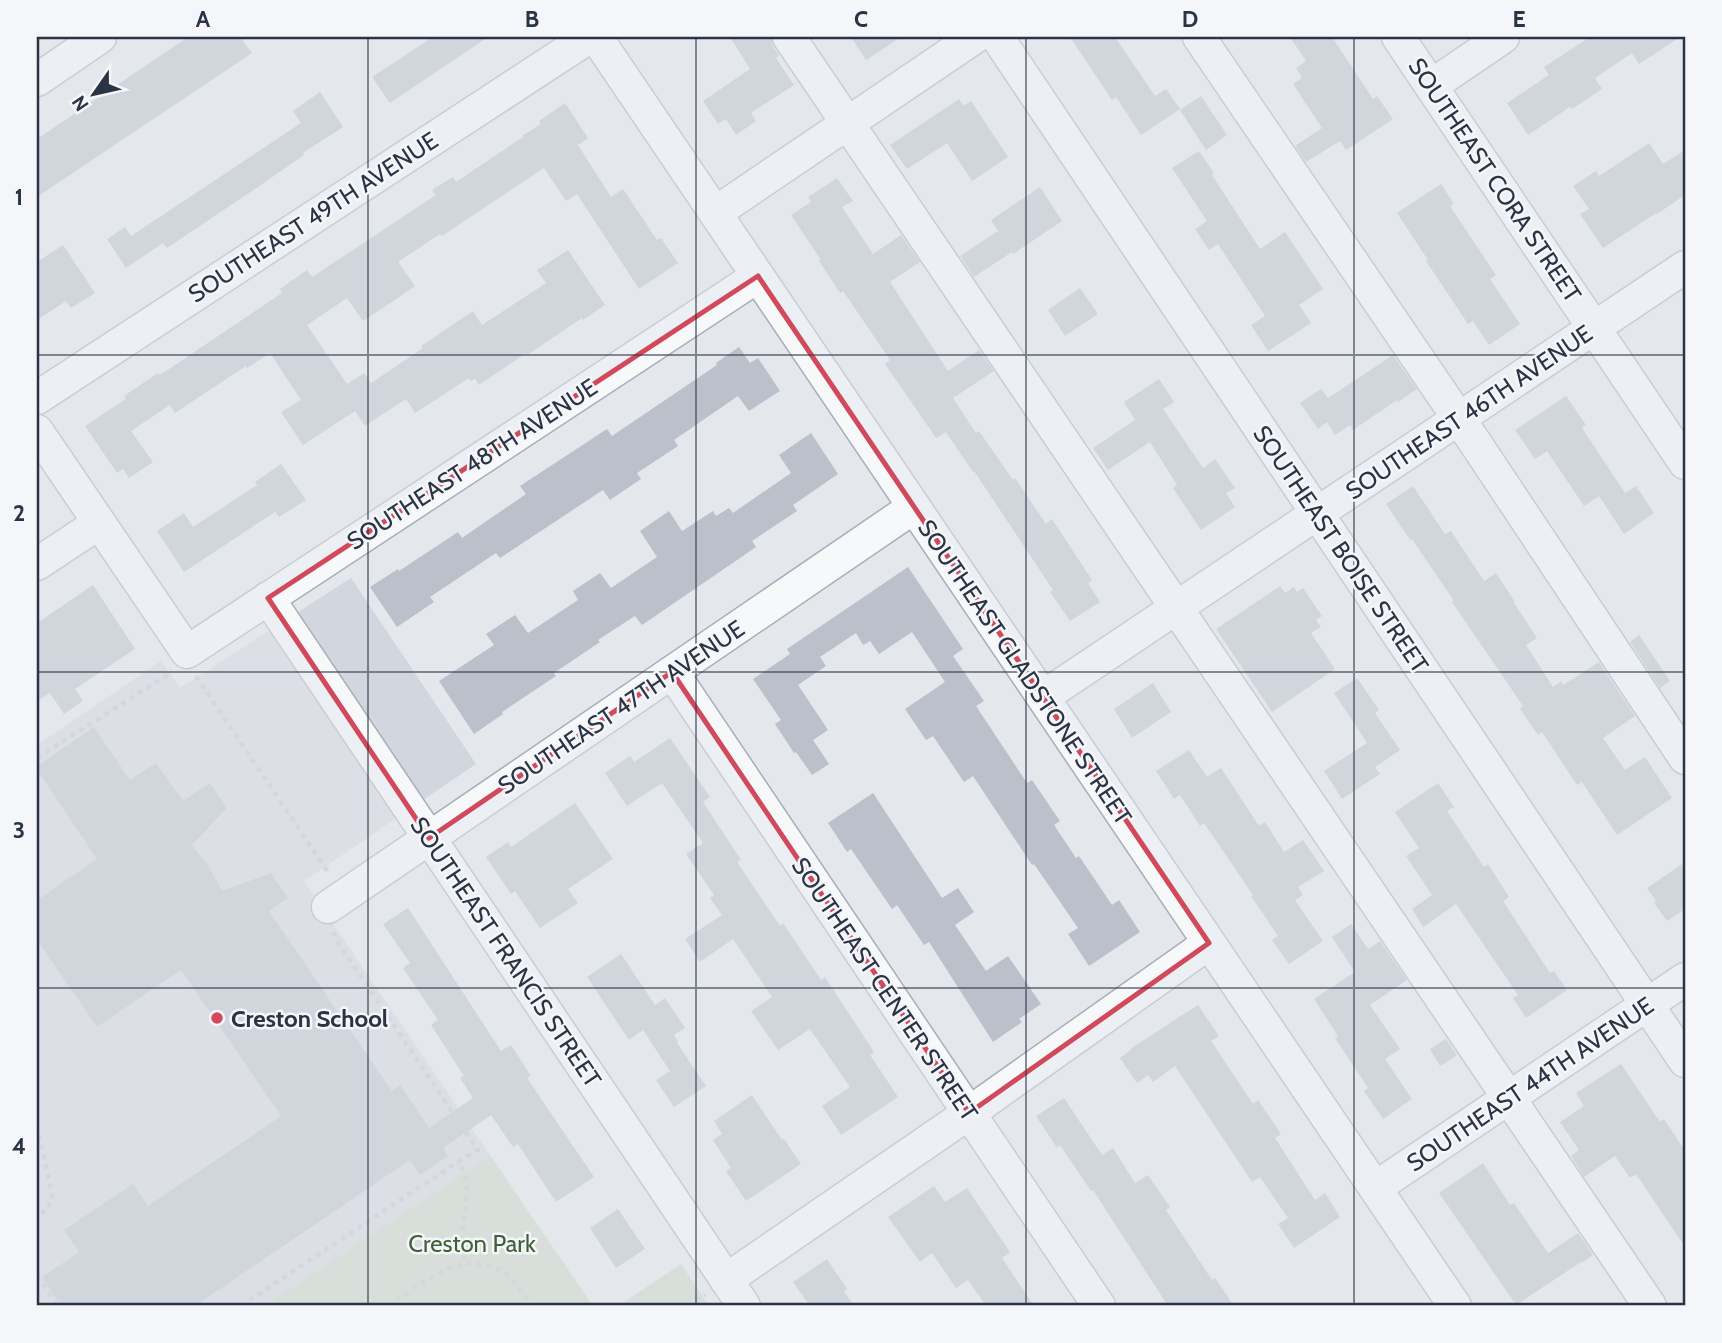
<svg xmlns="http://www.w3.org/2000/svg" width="1722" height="1343" font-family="Cabin,sans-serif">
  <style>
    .built { fill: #d2d6de }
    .green { fill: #c9d6c5 }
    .building { fill: #bbc0ca }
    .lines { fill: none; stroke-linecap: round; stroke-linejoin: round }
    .minor-casing { stroke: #a9aeb7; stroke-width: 35 }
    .path { stroke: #c2c5cb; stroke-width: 4.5; stroke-dasharray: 5 5; stroke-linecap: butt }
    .minor { stroke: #f7f8fa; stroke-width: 32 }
    .marked { fill: none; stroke: #d1495b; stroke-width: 5; stroke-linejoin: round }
    .grid { fill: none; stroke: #2b3445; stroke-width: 2; stroke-opacity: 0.55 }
    .poi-dot { fill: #d1495b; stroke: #f4f6f9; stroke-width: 2.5 }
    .labels { text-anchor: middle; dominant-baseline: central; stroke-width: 5; stroke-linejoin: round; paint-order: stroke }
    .street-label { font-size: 24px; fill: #2b3445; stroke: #f4f6f9 }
    .poi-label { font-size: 24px; font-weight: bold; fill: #2b3445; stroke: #f4f6f9; text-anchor: start }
    .park-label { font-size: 24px; fill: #3f6138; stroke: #f4f6f9 }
    .neatline { fill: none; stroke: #2b3445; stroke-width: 2.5 }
    .grid-label { font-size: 23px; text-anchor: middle; font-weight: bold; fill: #2b3445 }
  </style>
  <rect width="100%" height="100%" fill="#e4e7ec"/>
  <path class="built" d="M351,578L476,764L304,881L490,1155L263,1306H37V745L161,661L180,688Z"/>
  <path class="green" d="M490,1155L593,1306H263Z
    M681,1264L709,1306H618Z"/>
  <path class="building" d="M188,37H240L252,53L37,197V139Z
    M433,37H488L390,103L372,77Z
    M730,37H771L773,47L779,55L776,58L794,85L751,113L756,121L736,135L726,119L718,124L703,101L750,69Z
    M851,37H901L866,60Z
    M1070,37H1115L1155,96L1166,89L1180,109L1141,135L1116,97L1112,100Z
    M1290,37H1332L1373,99L1377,96L1393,119L1346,150L1340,141L1306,162L1295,146L1322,128L1293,84L1302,78L1296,68L1306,61Z
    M1590,37H1680L1639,64L1632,53L1595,78L1602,89L1572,109L1570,107L1528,135L1507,103L1549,75L1544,67Z
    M320,92L343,127L303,153L304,155L255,189L167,248L163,243L126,268L107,239L125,227L131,236L301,123L293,111Z
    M1201,96L1227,135L1206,150L1180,110Z
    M959,99L964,106L971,101L1008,157L972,181L947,143L907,169L890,145Z
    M565,103L588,138L578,145L611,197L623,189L657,240L661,238L678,263L639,289L577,194L566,201L544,168L442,236L440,234L398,262L415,286L392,302L363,321L347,298L307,325L347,384L364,373L371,383L423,348L421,346L473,311L482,325L546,283L537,270L568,250L605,305L583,320L582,318L527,355L526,353L479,385L475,379L471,381L469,378L415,413L406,399L365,426L355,411L303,445L281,412L301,400L270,353L247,368L246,366L175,413L170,405L131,431L153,462L129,478L123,469L117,473L85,426L126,399L124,396L158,373L160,375L282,293L280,289L307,270L312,277L436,195L432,190L453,177L456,182L523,137L522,136L541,124L539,121Z
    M1649,143L1663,164L1685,150V195L1657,214L1656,213L1603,248L1580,214L1589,209L1573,186L1596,171L1599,176Z
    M1199,151L1214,173L1212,175L1260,249L1285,232L1323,289L1299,305L1311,323L1268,351L1251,325L1265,316L1218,244L1209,250L1195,229L1207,221L1172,168Z
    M837,178L853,201L842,207L873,254L901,235L920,262L890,282L948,371L979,350L994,371L953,398L976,433L979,431L1013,480L1015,478L1046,524L1052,519L1092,580L1088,583L1100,602L1070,621L1050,592L1053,590L974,471L973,472L946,432L936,438L885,364L890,360L843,291L840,293L819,261L821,260L791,215L811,202L808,197Z
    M1441,184L1454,204L1450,206L1496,275L1490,279L1520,324L1489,345L1473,321L1468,324L1426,261L1428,260L1397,213Z
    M1040,187L1062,221L1013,254L1012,252L974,277L960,256L998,231L991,220Z
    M63,245L95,293L71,308L66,301L37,320V262Z
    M1080,288L1098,314L1065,336L1048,310Z
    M739,347L750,363L758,358L780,391L749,411L738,396L674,440L678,446L637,473L641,479L610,500L603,490L500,558L496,553L430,597L434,602L397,627L370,587L398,569L399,571L458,532L462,538L526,494L520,486L607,429L612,436L717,365L716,363Z
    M1393,355L1417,389L1398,402L1397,400L1353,430L1350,425L1335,435L1327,422L1318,429L1300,403L1321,389L1328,398Z
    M1159,379L1174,402L1163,409L1203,468L1215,459L1235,488L1226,493L1235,507L1201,530L1173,488L1177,485L1150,442L1108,470L1093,448L1135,420L1124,402Z
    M1566,396L1586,425L1582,428L1625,493L1636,486L1654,513L1624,534L1599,496L1584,506L1547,451L1535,459L1515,430Z
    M811,433L838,474L793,505L797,511L752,541L756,547L642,625L635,616L598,640L600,642L554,673L556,676L502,712L503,714L474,734L439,681L494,645L486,634L515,615L528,633L578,600L573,591L600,573L611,588L657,557L640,531L669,511L682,531L713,511L716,516L729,508L733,513L791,473L779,455Z
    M281,464L306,500L279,517L275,512L184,572L157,531L184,513L193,527L257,485L255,482Z
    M1413,486L1445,534L1451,531L1484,581L1496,573L1515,602L1514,603L1537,638L1526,645L1553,687L1561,681L1563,685L1599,662L1635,716L1603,738L1625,770L1645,757L1672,798L1617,835L1582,782L1577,785L1542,732L1538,735L1520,709L1523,706L1452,602L1454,601L1412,539L1410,540L1386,504Z
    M908,567L963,649L953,656L984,701L976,706L1027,783L1032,780L1060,821L1054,825L1076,858L1079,856L1112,905L1119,900L1140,932L1089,966L1068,934L1078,928L1034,864L1032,865L973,776L964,782L933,736L926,740L905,709L945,682L912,632L879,654L870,641L863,645L856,633L820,657L826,666L798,685L828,730L813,740L829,764L812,775L796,752L794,753L775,724L781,720L753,679L790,654L787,649Z
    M93,585L135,649L75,689L83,701L64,714L50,693L37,701V623Z
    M1280,586L1285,593L1294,587L1297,592L1303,588L1322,616L1316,620L1321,627L1311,633L1335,669L1272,712L1216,629Z
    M1639,635L1670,681L1660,688L1630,642Z
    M1357,678L1379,710L1375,713L1400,750L1375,767L1380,774L1342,799L1324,771L1367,743L1334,693Z
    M1153,683L1171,712L1132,738L1114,709Z
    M94,727L130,780L156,763L183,801L210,783L227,808L192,845L209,867L222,891L271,873L288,898L269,911L392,1091L400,1085L429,1128L473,1098L460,1078L464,1076L431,1025L438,1020L403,968L410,963L383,924L408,908L501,1051L511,1045L531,1076L527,1078L594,1177L556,1202L518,1144L513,1147L491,1115L443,1148L448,1156L420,1175L410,1160L195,1306H61L42,1277L79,1252L64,1230L133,1184L148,1206L281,1116L181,970L97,1027L37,940V900L97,859L37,770V766Z
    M670,738L710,797L703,802L741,860L737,862L780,926L783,923L821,980L825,977L874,1052L870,1055L898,1097L841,1135L822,1106L850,1087L810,1029L778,1050L751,1011L772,997L733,939L700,962L685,939L722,915L710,898L714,895L686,854L703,843L662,783L627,806L605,773L630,756L634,762Z
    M1189,750L1207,777L1221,768L1259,826L1265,822L1284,852L1303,840L1324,871L1298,887L1303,895L1295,900L1323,941L1289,964L1272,940L1278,936L1251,896L1253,895L1204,823L1200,826L1180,795L1174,799L1156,771Z
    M1438,783L1454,807L1447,811L1484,867L1488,864L1509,897L1503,901L1550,973L1554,971L1567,990L1526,1018L1513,998L1518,995L1456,904L1423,927L1412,909L1432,895L1406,856L1419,848L1395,812Z
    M873,793L942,898L958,888L974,912L955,925L986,971L1008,956L1041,1004L1019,1019L1022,1022L993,1042L929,942L924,945L897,905L892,909L851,849L847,852L828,823Z
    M575,803L613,859L568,889L578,903L540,928L515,891L511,894L486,857L508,842L511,847Z
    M1685,862V909L1667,921L1654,903L1656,901L1647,888Z
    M1351,924L1368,949L1380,941L1407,980L1370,1005L1400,1049L1385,1059L1412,1099L1383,1119L1364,1091L1368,1088L1335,1038L1338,1036L1314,999L1355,972L1332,937Z
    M621,954L655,1005L665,998L685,1028L674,1035L678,1042L677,1043L706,1086L674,1107L656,1080L670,1071L643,1030L629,1040L587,977Z
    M1198,1005L1219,1036L1211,1041L1253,1104L1258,1100L1281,1134L1275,1138L1315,1200L1325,1193L1340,1217L1294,1248L1278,1224L1288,1218L1260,1177L1252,1182L1175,1066L1153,1082L1148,1075L1137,1083L1120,1058L1131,1050L1130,1049Z
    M1446,1039L1457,1055L1440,1066L1430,1049Z
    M1621,1064L1660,1122L1664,1119L1685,1151V1247L1636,1174L1630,1178L1615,1156L1584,1177L1571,1156L1579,1150L1560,1122L1584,1106L1576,1093Z
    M752,1095L782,1140L784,1139L801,1164L746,1201L726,1171L731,1168L713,1140L722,1134L714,1121Z
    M1064,1098L1102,1155L1113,1148L1135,1183L1148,1175L1170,1207L1166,1210L1212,1280L1215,1278L1234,1306H1168L1093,1190L1091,1191L1060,1145L1057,1148L1036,1116Z
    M1483,1163L1510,1205L1514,1203L1548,1253L1578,1233L1593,1255L1582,1263L1581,1262L1516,1305L1439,1193Z
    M934,1186L945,1202L967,1188L1010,1252L1002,1258L1034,1306H986L968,1280L956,1288L932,1253L920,1262L888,1217Z
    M618,1209L645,1249L616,1268L590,1228Z
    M827,1259L847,1289L844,1291L854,1306H810L793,1282Z"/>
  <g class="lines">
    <g class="minor-casing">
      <path id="minor" d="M596,37L1455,1306
        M789,37L1650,1306
        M997,37L1685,1061
        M1199,37L1474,441L1685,758
        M1398,37L1685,463
        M37,80L100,37
        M1431,86L1503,37
        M715,213L975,37
        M37,398L589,37
        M37,431L187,652L758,276
        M37,564L99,523
        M268,598L744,1306
        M672,672L1099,1306
        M1043,697L1685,267
        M328,907L914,507
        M1375,1188L1685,979
        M726,1280L969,1113L1209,943"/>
    </g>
    <path class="path" d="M196,676L330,875
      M37,758L167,675L171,670
      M334,932L335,938L478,1150L459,1161L465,1177L467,1192L461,1245L465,1263
      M37,1125L53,1200L37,1220
      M37,1276L58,1306
      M241,1306L459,1161
      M388,1306C424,1282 471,1240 513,1280C520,1288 526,1298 532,1306
      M687,1306L705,1294"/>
    <use href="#minor" class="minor"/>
  </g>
  <path d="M0 0H1722V1343H0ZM758,276L1209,943L969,1113L672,672L429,838L268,598Z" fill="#e4e7ec" fill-opacity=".55" fill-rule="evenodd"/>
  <path class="marked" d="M758,276L1209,943L969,1113L672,672L429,838L268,598Z"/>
  <path class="grid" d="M368,37V1306M696,37V1306M1026,37V1306M1354,37V1306M37,355H1685M37,672H1685M37,988H1685"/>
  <circle class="poi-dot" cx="217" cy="1018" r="7"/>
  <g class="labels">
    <g class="street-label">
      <text transform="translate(1495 180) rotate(56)">SOUTHEAST CORA STREET</text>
      <text transform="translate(313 217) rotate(-33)">SOUTHEAST 49TH AVENUE</text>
      <text transform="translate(1469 412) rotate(-34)">SOUTHEAST 46TH AVENUE</text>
      <text transform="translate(472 464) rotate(-33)">SOUTHEAST 48TH AVENUE</text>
      <text transform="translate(1341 549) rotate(56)">SOUTHEAST BOISE STREET</text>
      <text transform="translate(1025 672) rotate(56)">SOUTHEAST GLADSTONE STREET</text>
      <text transform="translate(621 707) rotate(-34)">SOUTHEAST 47TH AVENUE</text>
      <text transform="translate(506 952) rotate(56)">SOUTHEAST FRANCIS STREET</text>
      <text transform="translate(885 989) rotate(56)">SOUTHEAST CENTER STREET</text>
      <text transform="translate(1530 1084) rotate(-34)">SOUTHEAST 44TH AVENUE</text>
    </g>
    <g class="poi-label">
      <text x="231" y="1018">Creston School</text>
    </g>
    <g class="park-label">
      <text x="472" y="1243">Creston Park</text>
    </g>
  </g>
  <rect width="1722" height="1343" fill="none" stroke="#f4f6f9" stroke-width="77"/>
  <g transform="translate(94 94) rotate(236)" stroke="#f4f6f9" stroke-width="5" paint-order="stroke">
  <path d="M0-5L12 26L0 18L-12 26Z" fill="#2b3445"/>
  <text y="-10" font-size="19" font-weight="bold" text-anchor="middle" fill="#2b3445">N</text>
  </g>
  <rect x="38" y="38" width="1646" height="1266" class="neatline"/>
  <g class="grid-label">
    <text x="203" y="27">A</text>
    <text x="532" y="27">B</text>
    <text x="861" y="27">C</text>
    <text x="1190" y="27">D</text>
    <text x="1519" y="27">E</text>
    <text x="19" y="205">1</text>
    <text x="19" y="521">2</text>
    <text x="19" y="838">3</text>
    <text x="19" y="1154">4</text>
  </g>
</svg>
